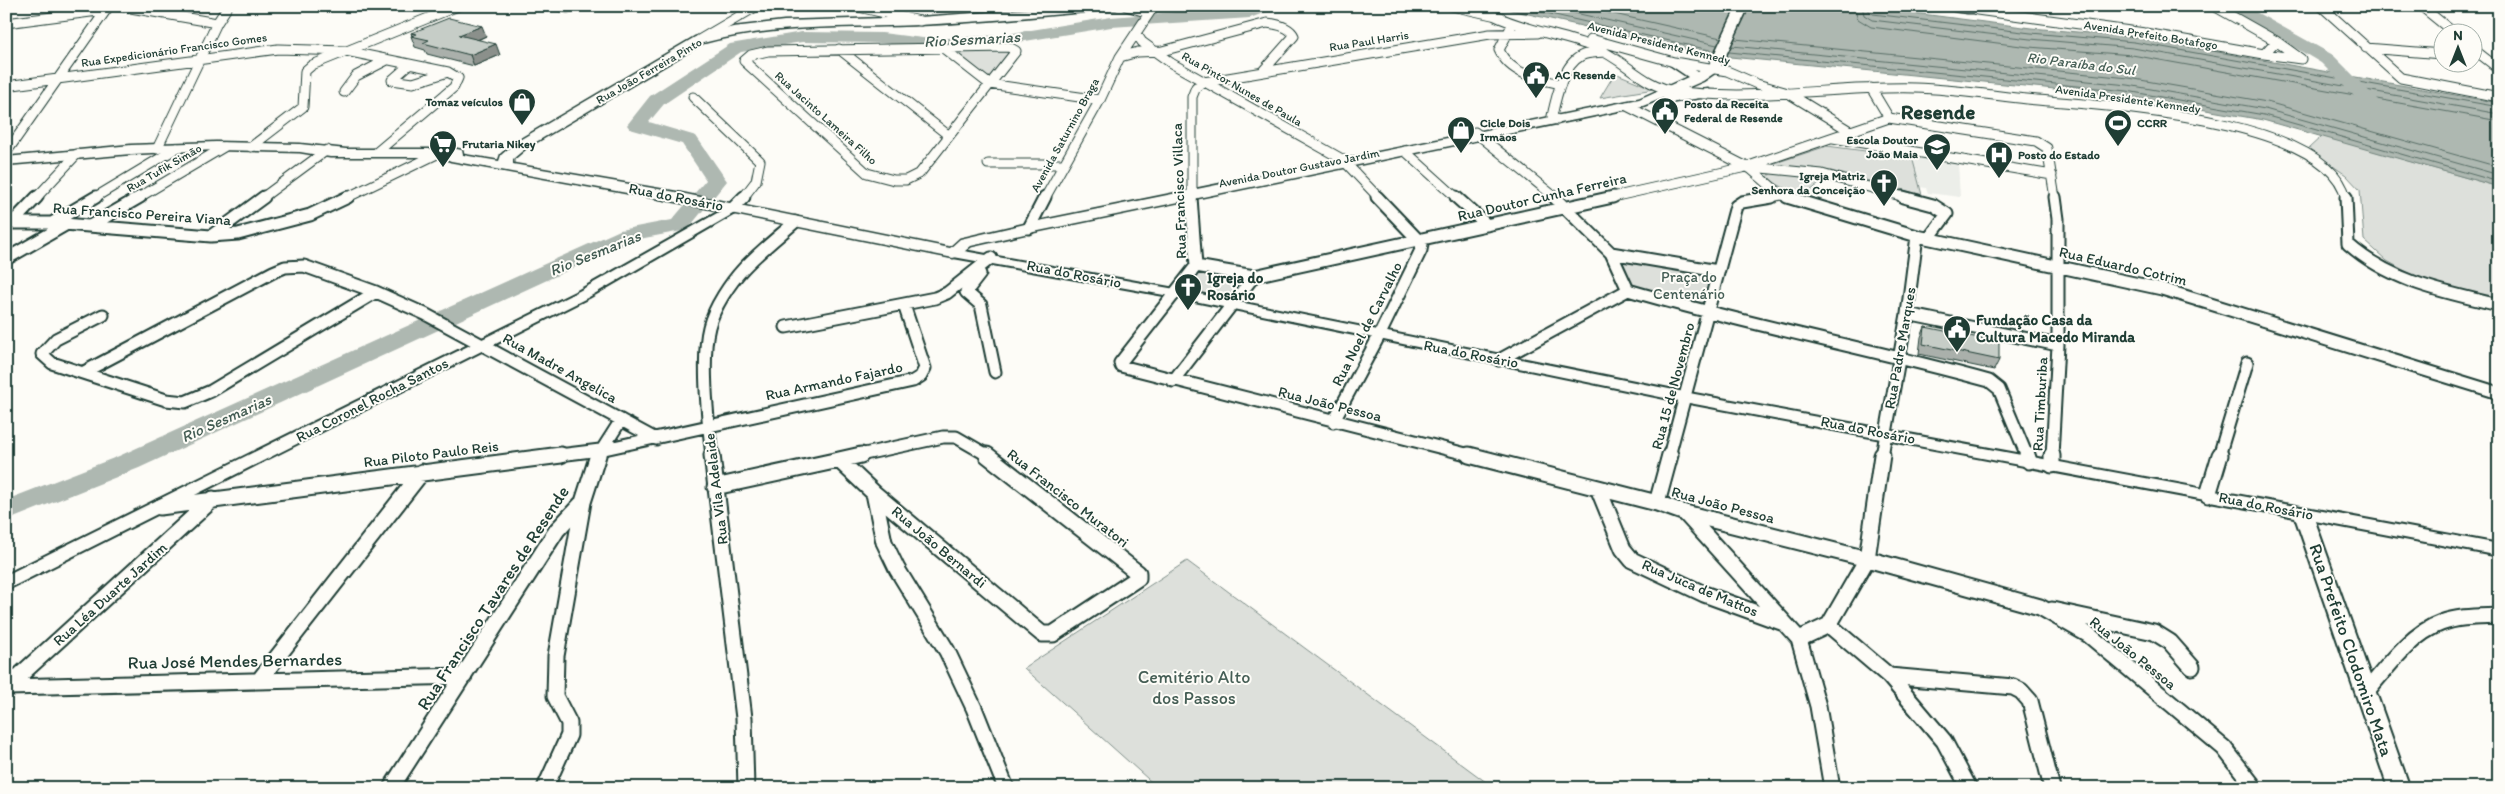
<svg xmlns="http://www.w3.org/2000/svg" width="2505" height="794" font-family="Itim,sans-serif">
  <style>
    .built { fill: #eceee9 }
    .green { fill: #dde0db; stroke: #7e8e88 }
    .water { fill: #aeb8b1; stroke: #75877f }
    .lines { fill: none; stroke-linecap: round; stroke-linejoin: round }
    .shore { stroke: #586e66; stroke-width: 1 }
    .river { fill: #aeb8b1; fill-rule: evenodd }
    .minor-far2-casing { stroke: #1f3d34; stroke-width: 11 }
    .minor-far1-casing { stroke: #1f3d34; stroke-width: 15 }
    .minor-casing { stroke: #1f3d34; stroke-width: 19 }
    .tertiary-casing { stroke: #1f3d34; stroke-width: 4 }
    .secondary-casing { stroke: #1f3d34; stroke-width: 3 }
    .minor-far2 { stroke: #fdfcf7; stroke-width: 9 }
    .minor-far1 { stroke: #fdfcf7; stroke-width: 11 }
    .minor { stroke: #fdfcf7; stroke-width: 15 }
    .tertiary { fill: #fdfcf7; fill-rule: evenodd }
    .secondary { fill: #fdfcf7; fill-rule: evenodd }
    .wall { fill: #aab0ab; stroke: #1f3d34 }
    .shaded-wall { fill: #8b908b; stroke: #1f3d34 }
    .building { fill: #c6cdc7; stroke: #1f3d34 }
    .labels { text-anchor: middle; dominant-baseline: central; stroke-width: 4; stroke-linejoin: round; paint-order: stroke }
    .far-street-label { font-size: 12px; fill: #1f3d34; stroke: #fdfcf7 }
    .far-poi-label { font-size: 12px; font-weight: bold; fill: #1f3d34; stroke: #fdfcf7; text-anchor: start }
    .far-water-label { font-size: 14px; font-style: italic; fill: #435c53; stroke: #fdfcf7 }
    .street-label { font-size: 15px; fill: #1f3d34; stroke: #fdfcf7 }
    .park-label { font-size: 15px; fill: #455e55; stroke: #fdfcf7 }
    .poi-label { font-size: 15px; font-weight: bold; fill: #1f3d34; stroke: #fdfcf7; text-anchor: start }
    .water-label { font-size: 16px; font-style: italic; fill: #435c53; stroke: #fdfcf7 }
    .near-street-label { font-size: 18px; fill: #1f3d34; stroke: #fdfcf7 }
    .near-park-label { font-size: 18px; fill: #455e55; stroke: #fdfcf7 }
    .far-town-label { font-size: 21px; font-weight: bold; fill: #1f3d34; stroke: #fdfcf7 }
  </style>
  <rect width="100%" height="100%" fill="#fdfcf7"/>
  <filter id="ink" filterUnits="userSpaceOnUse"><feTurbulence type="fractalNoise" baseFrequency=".02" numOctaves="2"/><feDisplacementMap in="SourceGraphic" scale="10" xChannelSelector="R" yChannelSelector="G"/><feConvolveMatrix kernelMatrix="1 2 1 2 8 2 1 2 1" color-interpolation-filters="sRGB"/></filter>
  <g filter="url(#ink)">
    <path class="built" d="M1911,155L1958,163L1960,197L1928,193L1926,188L1920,187Z"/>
    <path class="green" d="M947,49H1012L988,80Z
      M1615,73L1654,89L1600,98Z
      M2322,136L2499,187V300L2416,277L2387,261L2364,240L2360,190L2346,175L2308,149Z
      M1827,146L1912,157L1922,195L1831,171L1780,167L1772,164Z
      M1773,172L1827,178L1802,197L1769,180L1768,176Z
      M1619,256L1711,272L1703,308L1634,289Z
      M1197,267L1248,276L1230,300L1181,292Z
      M1187,561L1494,788H1158L1024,668Z"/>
    <path class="water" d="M1493,6H1859L2031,28L2135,37L2499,103V187L2263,120L2126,96L1710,55Z"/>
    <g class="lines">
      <path class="shore" d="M1515,6L1714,51
        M1544,6L1717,45
        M1578,6L1721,38
        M1854,6L1858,19L1871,27L2029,47L2132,55L2499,121
        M1862,6L1864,15L1872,20L2030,39L2133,48L2499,114
        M1868,6L1869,11L1873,14L2031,33L2134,42L2499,107
        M1735,39L2129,78L2267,102L2499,167
        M1732,46L2128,85L2265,109L2499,175
        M1729,52L2127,91L2264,115L2499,182"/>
      <path class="river" d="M1253,6H1276L1274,9L1250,18L1111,27L1001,45L931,49L882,43L802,42L741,52L664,104L649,122L696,136L727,181L687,230L634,240L139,468L6,521V500L119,456L620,230L672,220L706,180L682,144L630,129L627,125L650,96L730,44L802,32L882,33L931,39L1001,35L1111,17Z
        M2225,6H2245L2333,55L2378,100L2376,104H2362L2321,63Z"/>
      <g class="minor-far2-casing">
        <path id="minor-far2" d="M119,6L217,23
          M558,6L568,8L577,6
          M854,6L920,21
          M1126,6L1149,13
          M1452,6L1501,17
          M2214,6L2276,41
          M2321,6L2401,78L2499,97
          M2421,6L2453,32
          M1977,10L2145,33L2264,54
          M1493,15C1526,31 1563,35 1596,48C1625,60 1643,86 1675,91C1754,102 1835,86 1915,88C1952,89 1990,95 2027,99C2097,106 2328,116 2346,198
          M6,23L106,10
          M1511,27L1499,50C1510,74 1537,79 1561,84
          M1136,33L1142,42L1171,63L1342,159L1379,198
          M1591,39L1674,62L1727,71L1757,84L1788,93L1850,131
          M699,40L757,6
          M2276,41L2301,59L2264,54Z
          M1009,47L1016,51L920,173L906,180H894L867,173L744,61L751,55L768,51Z
          M943,48L989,84L1100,100
          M2366,48L2442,54
          M2472,48L2499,69
          M839,49L948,135
          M1120,57L1138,52L1162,51L1267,23C1276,24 1290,27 1294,36L1263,71
          M409,65L392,80L413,83L448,72
          M6,86L278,49L346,51L448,72L458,78L454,87L377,152
          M1871,88L1889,118
          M344,92L356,76L387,60
          M693,97L760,161L756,181L743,198
          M1627,106L1751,169L1781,195L1791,198
          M1557,120L1552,116C1556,98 1563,65 1581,56C1588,52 1597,53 1605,52
          M1475,132L1556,198
          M1833,138L2052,175
          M251,147L303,107L305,71L312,65L458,6
          M157,149L217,23L228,6
          M1405,151L1457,198
          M6,153L109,6
          M988,164H1063
          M1751,167L1822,174L1908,198
          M36,198L77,154
          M94,198L177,148
          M138,198L224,147
          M262,198L327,150
          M346,198L439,153
          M1045,198L1100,100L1120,57L1154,6
          M1192,198V97L1196,87L1204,82L1490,34L1538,33
          M1608,198L1746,167L1889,118L2036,141L2047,148L2055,198
          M1765,198L1781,195"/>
      </g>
      <g class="minor-far1-casing">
        <path id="minor-far1" d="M1191,197L1196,266L1120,363L1121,366L1474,456
          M1456,197L1487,225
          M1554,197L1611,253L1628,290
          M1787,197L1917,236L2162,289L2499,393
          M1903,197L1933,205L1947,214L1929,238
          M2346,197L2348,244C2391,282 2444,292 2499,305
          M733,208L744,197
          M13,222L37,197
          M6,223H52L211,236L238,234L310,215L348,197
          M52,223L96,197
          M90,226L140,197
          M1029,228L1045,197
          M211,236L264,197
          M1611,253L1718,271
          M6,259L67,224
          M1196,266L1254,276L1613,197
          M980,274L966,292L981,305L995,372
          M1628,290C1747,325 1869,348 1989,381L1999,389L2027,456
          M1907,314L2058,345
          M103,315L56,339L42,354L52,363L166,400L185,402L211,391L376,292
          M786,327L935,298L947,293L991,258
          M1499,360L1628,290
          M84,372L273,272L285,267L304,266L376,292L425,314L656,439
          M1173,381L1254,276
          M1333,422L1379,336L1421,250L1422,244L1377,197
          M551,456L600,450L913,381L921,376L925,368L904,305
          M598,456L621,420
          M712,456C708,423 701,358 709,327C714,307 730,283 744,268C759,252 778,237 795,222
          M855,456L943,437H956L989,456
          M1669,456L1736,206L1742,202L1772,197
          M1882,456L1907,314L1917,236
          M2052,456L2058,345V219L2055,197
          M2219,456L2247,363"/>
      </g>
      <g class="minor-casing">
        <path id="minor" d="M712,455L744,718L746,788
          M1469,455L1657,503L1685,513L1867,559L2040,607L2089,635L2224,748L2255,788
          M2027,455L2029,461
          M839,460L874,493L1042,634H1053L1138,578V573L987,455
          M839,460L861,455
          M2052,465V455
          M715,487L839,460
          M1598,488L1623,549L1632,560L1704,594L1784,623
          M874,493L884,542L897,569L947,651L974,708L1006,788
          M2208,495L2220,455
          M1657,503L1670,455
          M160,507L561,455
          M1685,513L1799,639L1818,706L1832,788
          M2052,610L2154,632L2170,642L2192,667
          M1829,625L1889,676L1944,741L1969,788
          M1799,639L1829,625L1867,559L1882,455
          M1889,676L2013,687L2021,691L2030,701L2052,788
          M260,679L422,472
          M8,687L464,676
          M6,688L213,499
          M2365,693C2386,669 2410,634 2441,623C2460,616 2480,617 2499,616
          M391,788L557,530L583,502L598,455
          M545,788L569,735V723L555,696L556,656L583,502"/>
      </g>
      <g class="tertiary-casing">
        <path id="tertiary" d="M733,204L738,205L740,208L738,211L589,297L6,590V575L579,291Z
          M953,249L1175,289L1684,392L2499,544V556L2315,521L2410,788H2388L2295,517L1684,402L1175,297L948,256L946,253L948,250Z"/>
      </g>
      <g class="secondary-casing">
        <path id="secondary" d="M1067,6H1122L1116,9C1050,15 985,22 919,25C846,28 774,24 703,43L526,148L513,159V164L676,192L950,248L960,239L1029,223L1639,99L1688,77L1670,65L1668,62L1670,59H1678L1698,72L1709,65L1737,6H1749L1719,70L1703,81L1671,95L1708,89L1715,93L1713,96L1669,103L1664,102L1663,98L1643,106L1029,233L971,246L959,256L953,258L676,202L451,161L441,157H330L300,152L216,150L131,154L6,165V157L131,145L216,142L300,144L346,149H457L462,150L463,155L499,161L501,155L516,142L695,37L733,27L784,21L920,17Z
          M1943,6H1982L1983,10C1976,16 1950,12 1943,6Z"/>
      </g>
      <use href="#minor-far2" class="minor-far2"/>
      <use href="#minor-far1" class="minor-far1"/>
      <use href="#minor" class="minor"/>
      <use href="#tertiary" class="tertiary"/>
      <use href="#secondary" class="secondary"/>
    </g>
    <path class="wall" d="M411,33L486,36L478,40L500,55L474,66L427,54L425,50L415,47L411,36H412Z
      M1925,327L1999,360L1994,370L1919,354L1921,337Z"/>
    <path class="shaded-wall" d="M482,26L486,36L463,46L459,35Z
      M496,44L500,55L474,66L470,55Z"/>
    <path class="building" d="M449,18L482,26L459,35L496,44L470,55L423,43L429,40L411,36L417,34L411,33Z
      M1925,327L1999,342V360L1923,344Z"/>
  </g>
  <defs>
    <g id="civic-pin" transform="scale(1.4375)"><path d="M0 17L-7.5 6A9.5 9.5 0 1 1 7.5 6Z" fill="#1f3d34" stroke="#fdfcf7"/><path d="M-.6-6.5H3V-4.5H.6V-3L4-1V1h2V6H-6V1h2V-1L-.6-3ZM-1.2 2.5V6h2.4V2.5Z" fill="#fff"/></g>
    <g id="shop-pin" transform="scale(1.4375)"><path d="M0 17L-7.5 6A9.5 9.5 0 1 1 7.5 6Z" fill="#1f3d34" stroke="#fdfcf7"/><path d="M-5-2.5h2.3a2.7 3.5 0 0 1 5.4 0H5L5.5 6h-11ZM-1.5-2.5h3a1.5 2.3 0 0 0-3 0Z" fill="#fff"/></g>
    <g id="stadium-pin" transform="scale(1.4375)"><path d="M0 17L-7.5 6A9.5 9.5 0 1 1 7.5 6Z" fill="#1f3d34" stroke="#fdfcf7"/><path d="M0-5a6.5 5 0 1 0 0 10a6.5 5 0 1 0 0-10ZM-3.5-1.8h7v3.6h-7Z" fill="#fff"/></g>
    <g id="supermarket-pin" transform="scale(1.4375)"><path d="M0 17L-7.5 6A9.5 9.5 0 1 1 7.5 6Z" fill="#1f3d34" stroke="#fdfcf7"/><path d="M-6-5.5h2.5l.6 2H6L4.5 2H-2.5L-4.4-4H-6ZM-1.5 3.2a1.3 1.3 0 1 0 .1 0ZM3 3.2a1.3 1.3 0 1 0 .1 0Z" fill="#fff"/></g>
    <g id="school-pin" transform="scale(1.4375)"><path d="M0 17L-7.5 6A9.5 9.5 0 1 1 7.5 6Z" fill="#1f3d34" stroke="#fdfcf7"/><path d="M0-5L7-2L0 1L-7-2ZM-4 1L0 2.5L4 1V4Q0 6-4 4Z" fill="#fff"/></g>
    <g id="hospital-pin" transform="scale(1.4375)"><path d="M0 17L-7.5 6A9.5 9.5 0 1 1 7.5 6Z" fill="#1f3d34" stroke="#fdfcf7"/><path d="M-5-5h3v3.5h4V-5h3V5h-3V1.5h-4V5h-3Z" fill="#fff"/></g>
    <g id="church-pin" transform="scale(1.4375)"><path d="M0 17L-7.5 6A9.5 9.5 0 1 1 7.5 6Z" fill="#1f3d34" stroke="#fdfcf7"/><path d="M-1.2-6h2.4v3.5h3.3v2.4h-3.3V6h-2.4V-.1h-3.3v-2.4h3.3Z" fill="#fff"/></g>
  </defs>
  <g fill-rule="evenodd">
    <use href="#civic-pin" x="1536" y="75"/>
    <use href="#shop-pin" x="522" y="102"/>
    <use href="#civic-pin" x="1665" y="111"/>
    <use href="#stadium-pin" x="2118" y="123"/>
    <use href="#shop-pin" x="1461" y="130"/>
    <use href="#supermarket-pin" x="443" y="144"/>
    <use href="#school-pin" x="1937" y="147"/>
    <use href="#hospital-pin" x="1999" y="155"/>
    <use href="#church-pin" x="1884" y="183"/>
    <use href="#church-pin" x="1188" y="287"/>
    <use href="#civic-pin" x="1957" y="329"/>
  </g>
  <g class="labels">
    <g class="far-street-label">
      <text transform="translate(2151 35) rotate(9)">Avenida Prefeito Botafogo</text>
      <text transform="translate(1369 41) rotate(-9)">Rua Paul Harris</text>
      <text transform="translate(1659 43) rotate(14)">Avenida Presidente Kennedy</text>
      <text transform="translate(174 50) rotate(-8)">Rua Expedicionário Francisco Gomes</text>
      <text transform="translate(649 71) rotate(-30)">Rua João Ferreira Pinto</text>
      <text transform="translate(1242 89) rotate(30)">Rua Pintor Nunes de Paula</text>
      <text transform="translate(2128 99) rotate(8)">Avenida Presidente Kennedy</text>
      <text transform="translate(826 118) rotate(42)">Rua Jacinto Lameira Filho</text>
      <text transform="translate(1065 135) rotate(-61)">Avenida Saturnino Braga</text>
      <text transform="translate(164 168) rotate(-30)">Rua Tufik Simão</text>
      <text transform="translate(1299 168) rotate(-11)">Avenida Doutor Gustavo Jardim</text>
    </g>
    <g class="far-poi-label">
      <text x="1555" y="75">AC Resende</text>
      <text x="503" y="102" text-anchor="end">Tomaz veículos</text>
      <text x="1684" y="104">Posto da Receita<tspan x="1684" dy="14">Federal de Resende</tspan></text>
      <text x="1480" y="123">Cicle Dois<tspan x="1480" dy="14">Irmãos</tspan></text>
      <text x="2137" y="123">CCRR</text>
      <text x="1918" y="140" text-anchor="end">Escola Doutor<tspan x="1918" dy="14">João Maia</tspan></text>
      <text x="462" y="144">Frutaria Nikey</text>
      <text x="2018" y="155">Posto do Estado</text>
      <text x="1865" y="176" text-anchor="end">Igreja Matriz<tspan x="1865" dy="14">Senhora da Conceição</tspan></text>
    </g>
    <g class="far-water-label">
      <text transform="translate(2081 64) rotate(7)">Rio Paraíba do Sul</text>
    </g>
    <g class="street-label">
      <text transform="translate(1179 191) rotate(-92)">Rua Francisco Villaca</text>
      <text transform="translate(676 197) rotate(11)">Rua do Rosário</text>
      <text transform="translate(1542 197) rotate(-13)">Rua Doutor Cunha Ferreira</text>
      <text transform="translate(142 214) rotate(4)">Rua Francisco Pereira Viana</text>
      <text transform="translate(2123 266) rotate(13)">Rua Eduardo Cotrim</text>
      <text transform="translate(1074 274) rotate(11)">Rua do Rosário</text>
      <text transform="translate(1367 324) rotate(-63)">Rua Noel de Carvalho</text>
      <text transform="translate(1900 348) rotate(-80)">Rua Padre Marques</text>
      <text transform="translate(1471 354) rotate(11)">Rua do Rosário</text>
      <text transform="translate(560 368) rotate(29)">Rua Madre Angelica</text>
      <text transform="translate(834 381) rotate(-12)">Rua Armando Fajardo</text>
      <text transform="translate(1673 386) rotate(-75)">Rua 15 de Novembro</text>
      <text transform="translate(372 400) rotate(-27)">Rua Coronel Rocha Santos</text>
      <text transform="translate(1330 404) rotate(14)">Rua João Pessoa</text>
      <text transform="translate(2040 404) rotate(-87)">Rua Timburiba</text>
      <text transform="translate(1868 430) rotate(11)">Rua do Rosário</text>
      <text transform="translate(431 454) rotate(-7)">Rua Piloto Paulo Reis</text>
      <text transform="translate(716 489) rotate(-97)">Rua Vila Adelaide</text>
      <text transform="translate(1068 498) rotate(38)">Rua Francisco Muratori</text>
      <text transform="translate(1723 505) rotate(15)">Rua João Pessoa</text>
      <text transform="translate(2266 506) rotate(11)">Rua do Rosário</text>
      <text transform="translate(939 547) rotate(40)">Rua João Bernardi</text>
      <text transform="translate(1700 588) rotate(23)">Rua Juca de Mattos</text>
      <text transform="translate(110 594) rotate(-42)">Rua Léa Duarte Jardim</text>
      <text transform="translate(2133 653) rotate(39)">Rua João Pessoa</text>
    </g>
    <g class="park-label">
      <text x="1689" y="277">Praça do<tspan x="1689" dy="17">Centenário</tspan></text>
    </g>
    <g class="poi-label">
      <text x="1207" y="278">Igreja do<tspan x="1207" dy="17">Rosário</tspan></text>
      <text x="1976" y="320">Fundação Casa da<tspan x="1976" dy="17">Cultura Macedo Miranda</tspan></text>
    </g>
    <g class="water-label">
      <text transform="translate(972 39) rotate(-3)">Rio Sesmarias</text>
      <text transform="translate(595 253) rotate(-22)">Rio Sesmarias</text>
      <text transform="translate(226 418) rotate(-24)">Rio Sesmarias</text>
    </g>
    <g class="near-street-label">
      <text transform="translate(493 598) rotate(-57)">Rua Francisco Tavares de Resende</text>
      <text transform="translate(2351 650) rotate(71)">Rua Prefeito Clodomiro Mata</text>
      <text transform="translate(235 661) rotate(-1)">Rua José Mendes Bernardes</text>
    </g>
    <g class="near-park-label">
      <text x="1194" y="677">Cemitério Alto<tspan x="1194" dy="21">dos Passos</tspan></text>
    </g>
    <g class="far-town-label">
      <text x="1938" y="111">Resende</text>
    </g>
  </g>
  <rect width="2505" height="794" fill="none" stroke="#fdfcf7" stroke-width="25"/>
  <rect x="12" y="12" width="2480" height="769" fill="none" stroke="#1f3d34" stroke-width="2" filter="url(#ink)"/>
  <g transform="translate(2458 48)"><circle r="24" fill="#fdfcf7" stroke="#a4b0a9"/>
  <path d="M0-4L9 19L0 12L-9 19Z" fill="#1f3d34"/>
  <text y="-8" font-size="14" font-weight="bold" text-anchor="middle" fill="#1f3d34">N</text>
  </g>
</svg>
